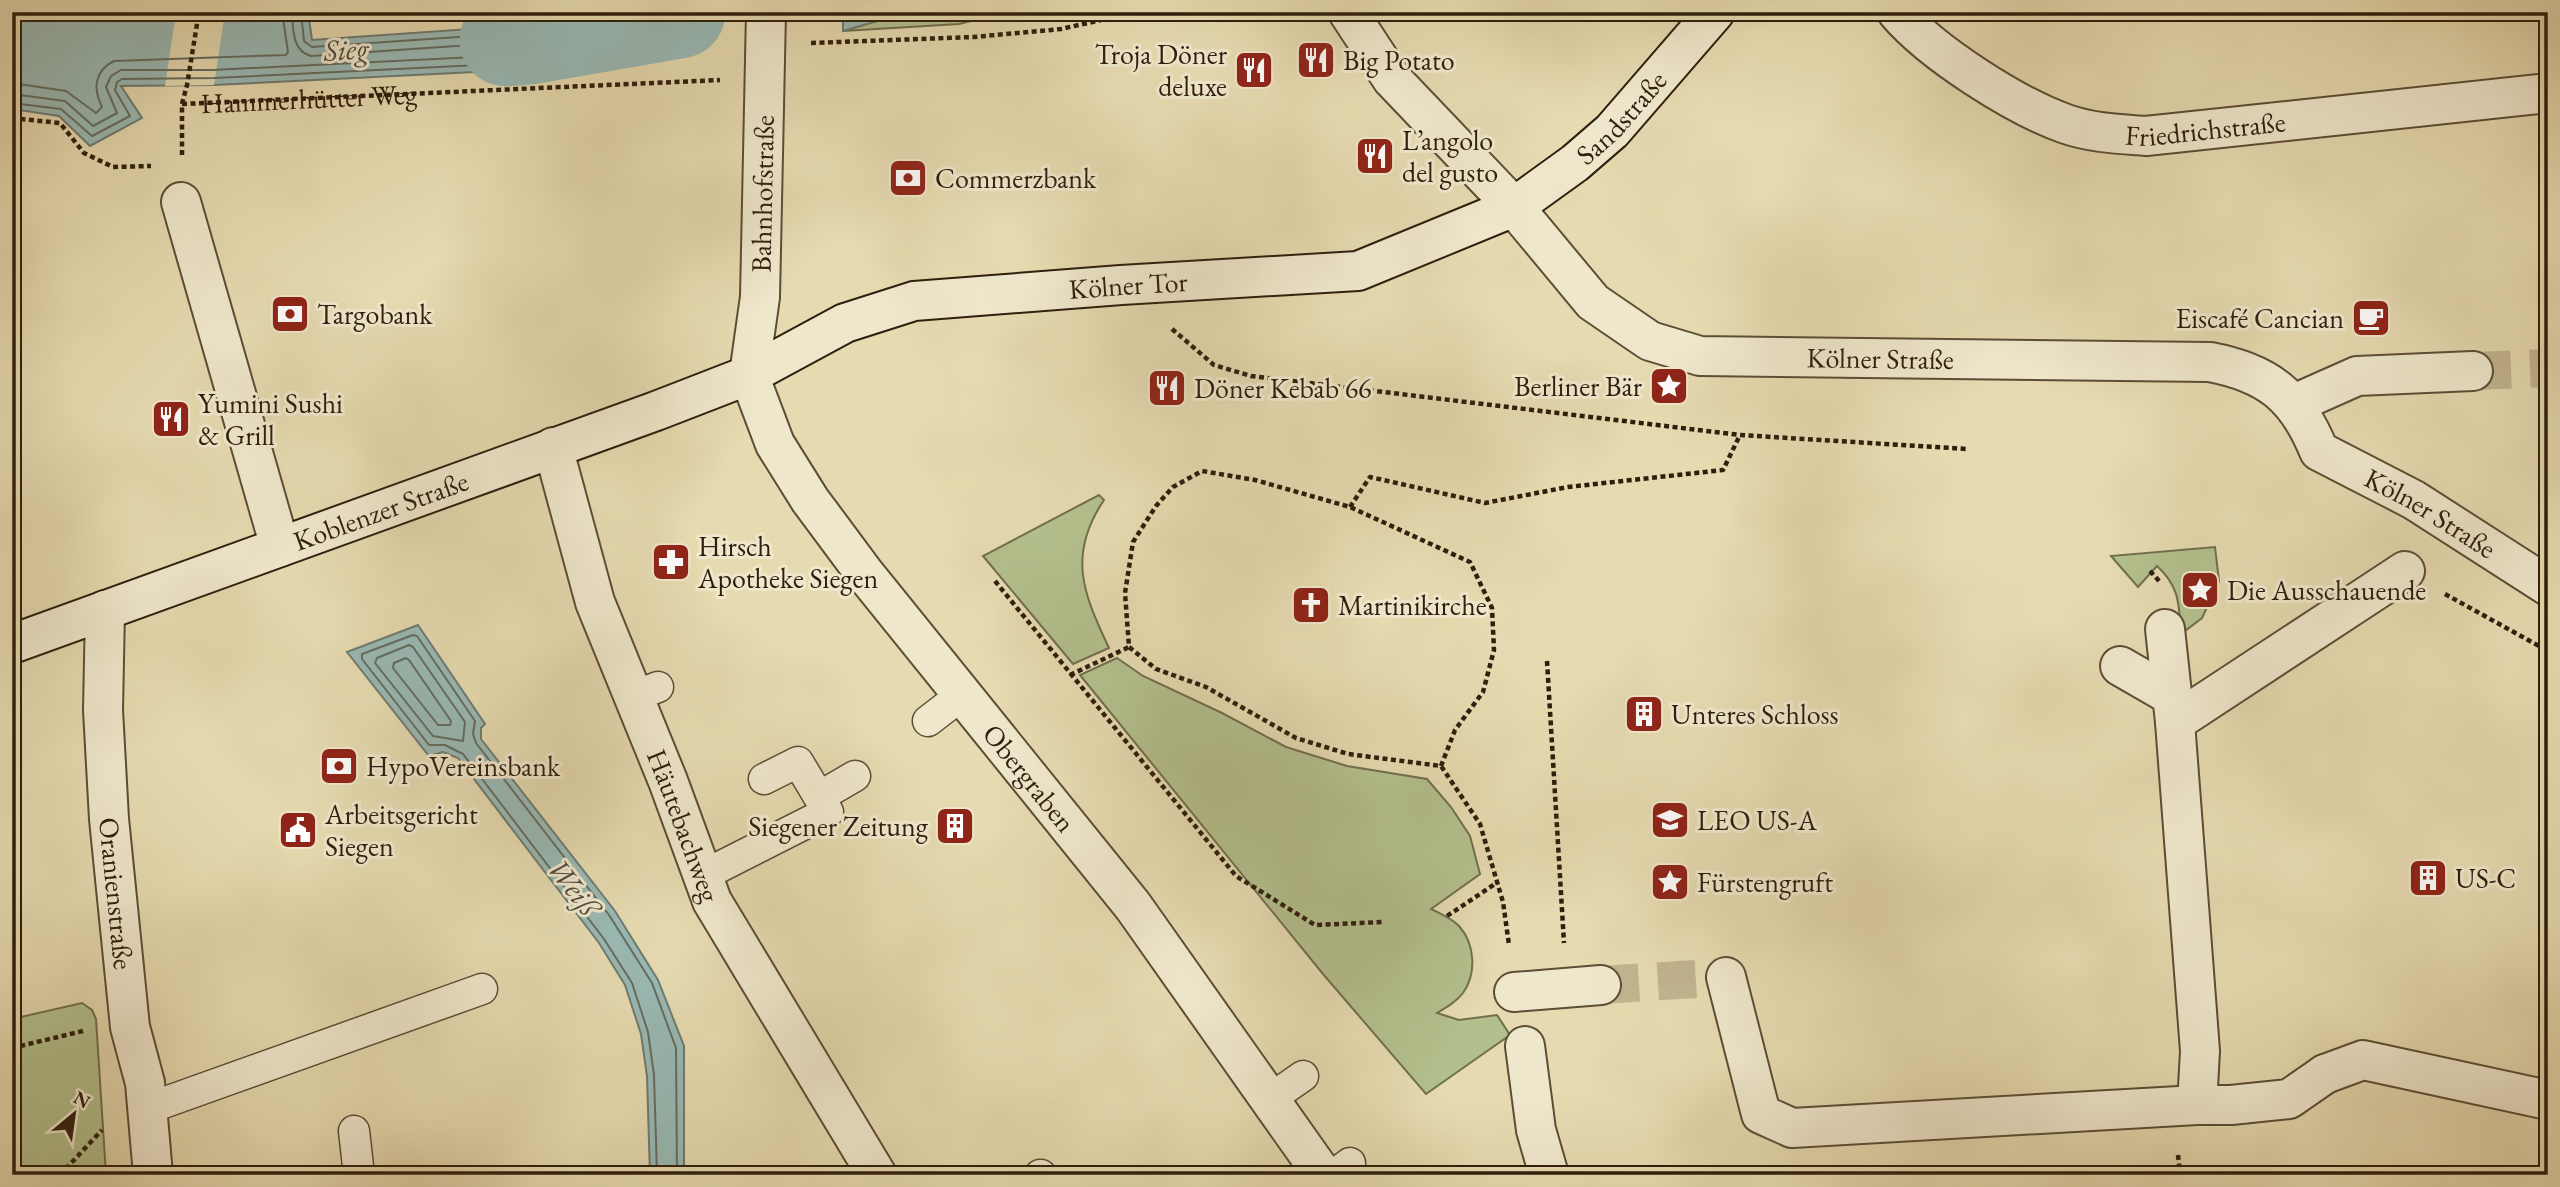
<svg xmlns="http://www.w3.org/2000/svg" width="2560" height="1187" font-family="'EB Garamond',serif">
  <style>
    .green { fill: #b3c08d; stroke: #706f4d; stroke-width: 2 }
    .water { fill: #99b9b4; stroke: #6e7b71; stroke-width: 2 }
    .pier { fill: #e6dab0 }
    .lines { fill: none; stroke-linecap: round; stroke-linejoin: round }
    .shore { stroke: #646c60; stroke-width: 2 }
    .river { stroke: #99b9b4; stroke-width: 93 }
    .pedestrian-tunnel { stroke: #c1b48f; stroke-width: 38; stroke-dasharray: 38 19; stroke-linecap: butt }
    .minor-tunnel { stroke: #c1b48f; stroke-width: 38; stroke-dasharray: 38 19; stroke-linecap: butt }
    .service-casing { stroke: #5c4d36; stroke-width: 33 }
    .pedestrian-casing { stroke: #5c4d36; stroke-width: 42 }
    .minor-casing { stroke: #5c4d36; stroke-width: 42 }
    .secondary-casing { stroke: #2e1e0d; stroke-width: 42 }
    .path { stroke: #2e1e0d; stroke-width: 4.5; stroke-dasharray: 5 3.5; stroke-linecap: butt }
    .service { stroke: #efe7cc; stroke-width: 30 }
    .pedestrian { stroke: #efe7cc; stroke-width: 38 }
    .minor { stroke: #efe7cc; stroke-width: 38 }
    .secondary { stroke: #efe7cc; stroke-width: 38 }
    .labels { text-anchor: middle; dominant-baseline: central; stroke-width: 6; stroke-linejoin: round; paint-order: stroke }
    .poi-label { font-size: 28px; fill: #2e1e0d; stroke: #efe7cc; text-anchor: start }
    .street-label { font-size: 28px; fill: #2e1e0d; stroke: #efe7cc }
    .water-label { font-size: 30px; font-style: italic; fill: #4e4c3f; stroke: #efe7cc }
  </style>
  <rect width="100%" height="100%" fill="#e6dab0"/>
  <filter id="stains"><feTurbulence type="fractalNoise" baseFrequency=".00286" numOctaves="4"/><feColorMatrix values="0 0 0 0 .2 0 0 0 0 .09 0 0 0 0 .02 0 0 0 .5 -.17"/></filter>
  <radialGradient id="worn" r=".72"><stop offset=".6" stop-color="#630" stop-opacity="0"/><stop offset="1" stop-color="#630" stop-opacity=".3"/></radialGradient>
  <path class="green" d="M908,12H1007L959,24L843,31Z
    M1099,495L1104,500C1067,555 1083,593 1109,648L1073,664L983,556Z
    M2215,547L2219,581L2202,618L2181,634C2179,605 2180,587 2157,566L2138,587L2111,556Z
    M1117,658L1143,676L1222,713L1286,747L1347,766L1427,779L1451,807L1470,836L1480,874L1431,909C1441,914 1451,918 1459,926C1475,944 1477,973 1463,993C1456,1002 1447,1007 1437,1013L1459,1020L1497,1015L1510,1035L1426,1094L1323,974L1080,675Z
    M82,1003L92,1010L96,1019L106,1175H12V1019Z"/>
  <path class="water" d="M12,12H308L312,40L631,18L634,64L214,85L121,86L142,118L90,146L59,116L12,109Z
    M843,12H908L843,31Z
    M418,625L485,724L481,728V739L615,911L658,980L684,1046V1175H650L647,1076L641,1034L625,985L599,943L458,758L443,752L429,756L347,652Z"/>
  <path class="pier" d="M176,12H225L214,85L165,86Z"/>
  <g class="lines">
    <path class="shore" d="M12,83L66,91L96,113L102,107C93,89 94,71 114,61L286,55L288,52L282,12
      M12,94L65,101L93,126L117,113L106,87L111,76L121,70H213L614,50L617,47V37L613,35L311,56C292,51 293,29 292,12
      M12,103L61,109L92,136L130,116L115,90L117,82L122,79L214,78L623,58L627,55L625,29L622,26L312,47L304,41L301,12
      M409,645L413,647L465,722L463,741L433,736L375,663L377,658Z
      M406,658L409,660L451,721L450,725H438L393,668L394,663Z
      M657,1175L654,1075L648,1032L632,983L604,939L463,754L445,745H429L362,659V654L413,635L417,636L475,721L473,734L476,743L609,915L652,983L676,1048L677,1175"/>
    <path class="river" d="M506,40L529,38L679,12"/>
    <path class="pedestrian-tunnel" d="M1601,985L1726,977"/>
    <path class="minor-tunnel" d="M2473,371L2548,368"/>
    <g class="service-casing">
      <path id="service" d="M634,696L658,687
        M928,721L963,694
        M819,797L855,776
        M702,876L828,812L798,762L764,779
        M1270,1099L1303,1076
        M149,1108L482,989
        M354,1131L359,1175
        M1040,1175H1041
        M1334,1175L1350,1163"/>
    </g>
    <g class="pedestrian-casing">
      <g id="pedestrian">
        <path id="s2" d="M1348,12L1392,79L1514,207L1593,302L1650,341L1700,356L2210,362C2268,373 2297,396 2319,451L2414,500L2548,586"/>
        <path id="s3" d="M749,375L760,297L766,12"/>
        <path d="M2294,404L2357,376L2473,371"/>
        <path d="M2165,629L2175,722"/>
        <path d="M2120,666L2172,696"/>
        <path d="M1726,977L1761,1114L1792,1128L2197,1105H2231L2289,1099L2325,1074"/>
        <path d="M1514,992L1601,985"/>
        <path d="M2197,1105L2200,1051L2175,722L2405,571"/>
      </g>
    </g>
    <g class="minor-casing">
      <g id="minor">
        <path id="s4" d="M1897,12C1932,53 2015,106 2066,124C2092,133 2119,134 2146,136L2548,93"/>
        <path d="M181,202L280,547"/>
        <path id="s5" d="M749,375L775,444L810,500L865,574L1133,906L1323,1175"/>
        <path id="s6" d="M553,447L595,602L668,781L712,901L877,1175"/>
        <path id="s7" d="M105,610L103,710L109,819L130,1027L145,1083L153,1175"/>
        <path d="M1525,1046L1536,1130L1549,1175"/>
        <path d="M2325,1074L2363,1060L2548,1100"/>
      </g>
    </g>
    <g class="secondary-casing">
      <g id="secondary">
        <path id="s8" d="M12,644L656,411L749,375L845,323L914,301L1121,285L1358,271L1514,207L1575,163L1612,131L1715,12"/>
      </g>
    </g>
    <g class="path">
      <path d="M295,12L296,18"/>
      <path d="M811,43L974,37L1061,29L1137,12"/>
      <path d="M182,104L187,85L199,12"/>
      <path d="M12,118L60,123L84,153L113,167L151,166"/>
      <path id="s1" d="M182,155V104L720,80"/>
      <path d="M1172,329L1214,365L1251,376L1740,435L1967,449"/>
      <path d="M1350,507L1370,477L1485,503L1568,487L1723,470L1740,435"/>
      <path d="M2150,571L2161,583"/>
      <path d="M995,581L1236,876L1315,925L1382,922"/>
      <path d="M2445,594L2548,651"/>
      <path d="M1547,661L1564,943"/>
      <path d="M1070,675L1129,647"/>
      <path d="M1441,766L1455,730L1483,692L1494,650L1492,608L1470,562L1350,507L1255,480L1202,471L1173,487L1156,506L1133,542L1125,593L1129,647L1156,669L1206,687L1296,738L1348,754L1441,766L1480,824L1503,902L1509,945"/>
      <path d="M1447,916L1498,882"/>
      <path d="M12,1048L83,1031"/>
      <path d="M2178,1155L2180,1175"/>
      <path d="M60,1175L102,1130"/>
    </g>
    <use href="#service" class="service"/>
    <use href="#pedestrian" class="pedestrian"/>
    <use href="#minor" class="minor"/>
    <use href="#secondary" class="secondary"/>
  </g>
  <defs>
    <g id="restaurant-square" transform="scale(2.0125)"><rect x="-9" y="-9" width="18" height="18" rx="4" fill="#8f2418" stroke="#efe7cc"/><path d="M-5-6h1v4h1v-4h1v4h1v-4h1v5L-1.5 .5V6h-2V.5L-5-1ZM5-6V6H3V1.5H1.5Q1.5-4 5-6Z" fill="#fff"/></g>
    <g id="bank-square" transform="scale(2.0125)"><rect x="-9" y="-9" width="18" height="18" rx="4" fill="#8f2418" stroke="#efe7cc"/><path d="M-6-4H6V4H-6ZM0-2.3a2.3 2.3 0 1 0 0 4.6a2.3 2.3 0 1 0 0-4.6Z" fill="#fff"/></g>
    <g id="cafe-square" transform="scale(2.0125)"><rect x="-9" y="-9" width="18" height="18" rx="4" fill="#8f2418" stroke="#efe7cc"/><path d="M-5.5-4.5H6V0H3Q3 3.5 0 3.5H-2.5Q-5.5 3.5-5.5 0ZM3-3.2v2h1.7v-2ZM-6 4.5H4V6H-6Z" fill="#fff"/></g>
    <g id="sight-square" transform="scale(2.0125)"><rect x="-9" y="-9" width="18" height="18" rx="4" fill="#8f2418" stroke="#efe7cc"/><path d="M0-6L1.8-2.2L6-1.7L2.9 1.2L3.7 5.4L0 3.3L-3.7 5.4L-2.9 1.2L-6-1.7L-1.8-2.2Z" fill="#fff"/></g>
    <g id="pharmacy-square" transform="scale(2.0125)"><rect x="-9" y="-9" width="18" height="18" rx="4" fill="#8f2418" stroke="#efe7cc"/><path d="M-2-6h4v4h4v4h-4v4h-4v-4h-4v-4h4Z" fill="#fff"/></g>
    <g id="church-square" transform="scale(2.0125)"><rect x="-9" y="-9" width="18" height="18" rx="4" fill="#8f2418" stroke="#efe7cc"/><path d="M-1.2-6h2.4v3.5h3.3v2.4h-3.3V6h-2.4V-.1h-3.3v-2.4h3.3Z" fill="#fff"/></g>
    <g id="building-square" transform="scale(2.0125)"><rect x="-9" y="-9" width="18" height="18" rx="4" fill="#8f2418" stroke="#efe7cc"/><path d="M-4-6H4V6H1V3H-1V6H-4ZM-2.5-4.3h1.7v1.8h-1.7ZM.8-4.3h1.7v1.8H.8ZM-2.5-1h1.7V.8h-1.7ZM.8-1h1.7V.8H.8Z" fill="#fff"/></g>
    <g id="university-square" transform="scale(2.0125)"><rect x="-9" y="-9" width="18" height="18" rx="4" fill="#8f2418" stroke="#efe7cc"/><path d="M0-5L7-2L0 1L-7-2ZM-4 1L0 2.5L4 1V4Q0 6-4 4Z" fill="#fff"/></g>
    <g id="civic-square" transform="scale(2.0125)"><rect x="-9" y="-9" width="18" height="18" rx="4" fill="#8f2418" stroke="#efe7cc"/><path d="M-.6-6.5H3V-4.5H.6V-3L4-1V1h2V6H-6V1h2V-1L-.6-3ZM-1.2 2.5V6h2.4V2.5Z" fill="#fff"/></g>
  </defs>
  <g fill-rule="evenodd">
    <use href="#restaurant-square" x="1316" y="60"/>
    <use href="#restaurant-square" x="1254" y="70"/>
    <use href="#restaurant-square" x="1375" y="156"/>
    <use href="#bank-square" x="908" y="178"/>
    <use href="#bank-square" x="290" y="314"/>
    <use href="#cafe-square" x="2371" y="318"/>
    <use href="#sight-square" x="1669" y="386"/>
    <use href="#restaurant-square" x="1167" y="388"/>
    <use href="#restaurant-square" x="171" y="419"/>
    <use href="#pharmacy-square" x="671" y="562"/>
    <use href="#sight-square" x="2200" y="590"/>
    <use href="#church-square" x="1311" y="605"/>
    <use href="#building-square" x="1644" y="714"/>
    <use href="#bank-square" x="339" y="766"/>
    <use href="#university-square" x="1670" y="820"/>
    <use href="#building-square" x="955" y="826"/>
    <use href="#civic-square" x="298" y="830"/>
    <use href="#building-square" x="2428" y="878"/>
    <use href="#sight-square" x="1670" y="882"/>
  </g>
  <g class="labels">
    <g class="poi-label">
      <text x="1227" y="54" text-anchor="end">Troja Döner<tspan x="1227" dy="32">deluxe</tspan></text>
      <text x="1343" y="60">Big Potato</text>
      <text x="1402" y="140">L’angolo<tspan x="1402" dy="32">del gusto</tspan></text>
      <text x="935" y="178">Commerzbank</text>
      <text x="317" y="314">Targobank</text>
      <text x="2344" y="318" text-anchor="end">Eiscafé Cancian</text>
      <text x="1642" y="386" text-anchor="end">Berliner Bär</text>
      <text x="1194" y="388">Döner Kebab 66</text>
      <text x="198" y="403">Yumini Sushi<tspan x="198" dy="32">&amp; Grill</tspan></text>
      <text x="698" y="546">Hirsch<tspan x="698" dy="32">Apotheke Siegen</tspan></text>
      <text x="2227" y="590">Die Ausschauende</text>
      <text x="1338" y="605">Martinikirche</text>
      <text x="1671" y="714">Unteres Schloss</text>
      <text x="366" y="766">HypoVereinsbank</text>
      <text x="325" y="814">Arbeitsgericht<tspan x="325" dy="32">Siegen</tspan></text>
      <text x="1697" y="820">LEO US-A</text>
      <text x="928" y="826" text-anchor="end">Siegener Zeitung</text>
      <text x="2455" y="878">US-C</text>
      <text x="1697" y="882">Fürstengruft</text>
    </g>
    <g class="street-label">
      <text stroke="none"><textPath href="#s1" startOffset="178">Hammerhütter Weg</textPath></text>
      <text stroke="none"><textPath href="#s8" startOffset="1720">Sandstraße</textPath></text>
      <text stroke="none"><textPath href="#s4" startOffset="345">Friedrichstraße</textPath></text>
      <text stroke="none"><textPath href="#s3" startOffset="182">Bahnhofstraße</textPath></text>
      <text stroke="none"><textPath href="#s8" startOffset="1181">Kölner Tor</textPath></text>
      <text stroke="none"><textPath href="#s2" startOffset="682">Kölner Straße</textPath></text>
      <text stroke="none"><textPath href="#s8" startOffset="392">Koblenzer Straße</textPath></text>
      <text stroke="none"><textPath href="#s2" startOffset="1288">Kölner Straße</textPath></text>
      <text stroke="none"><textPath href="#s5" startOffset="494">Obergraben</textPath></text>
      <text stroke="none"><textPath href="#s6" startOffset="401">Häutebachweg</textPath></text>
      <text stroke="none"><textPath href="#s7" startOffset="284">Oranienstraße</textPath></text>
    </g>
    <g class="water-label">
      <text transform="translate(346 49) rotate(-3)">Sieg</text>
      <text transform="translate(574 887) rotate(52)">Weiß</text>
    </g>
  </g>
  <rect width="2560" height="1187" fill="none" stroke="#e6dab0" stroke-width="42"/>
  <rect x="14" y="14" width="2532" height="1159" fill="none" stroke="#2e1e0d" stroke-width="3.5"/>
  <rect x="21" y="21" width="2518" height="1145" fill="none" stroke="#2e1e0d" stroke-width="2"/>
  <g transform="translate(74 1114) rotate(29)" stroke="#efe7cc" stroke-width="5" paint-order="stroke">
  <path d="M0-5L12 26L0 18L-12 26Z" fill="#2e1e0d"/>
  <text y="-10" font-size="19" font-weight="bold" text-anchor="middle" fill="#2e1e0d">N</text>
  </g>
  <rect width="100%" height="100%" filter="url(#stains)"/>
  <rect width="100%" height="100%" fill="url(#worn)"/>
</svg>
